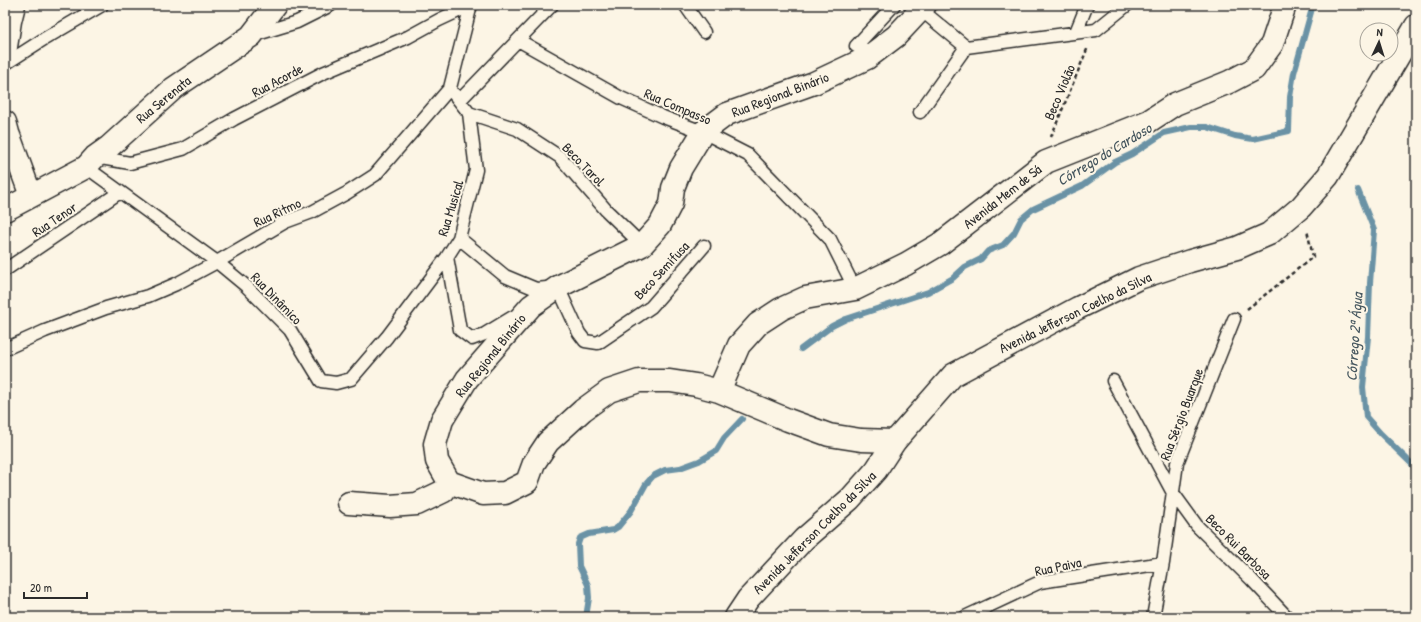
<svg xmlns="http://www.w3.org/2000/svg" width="1421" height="622" font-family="'Patrick Hand',sans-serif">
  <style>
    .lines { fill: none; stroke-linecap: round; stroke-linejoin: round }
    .stream { stroke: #6a92a5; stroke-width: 6 }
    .service-casing { stroke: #2b2b2b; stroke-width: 15 }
    .minor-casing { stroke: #2b2b2b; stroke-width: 25 }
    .tertiary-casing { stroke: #2b2b2b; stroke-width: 25 }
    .path { stroke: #2b2b2b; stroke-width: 2.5; stroke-dasharray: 4 3; stroke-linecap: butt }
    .service { stroke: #fcf5e5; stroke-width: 12 }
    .minor { stroke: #fcf5e5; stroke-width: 22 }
    .tertiary { stroke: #fcf5e5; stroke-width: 22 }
    .labels { text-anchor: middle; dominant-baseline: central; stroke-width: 4; stroke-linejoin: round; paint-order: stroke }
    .street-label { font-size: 14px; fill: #2b2b2b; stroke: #fcf5e5 }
    .water-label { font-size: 15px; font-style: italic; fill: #45565e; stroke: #fcf5e5 }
  </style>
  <rect width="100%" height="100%" fill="#fcf5e5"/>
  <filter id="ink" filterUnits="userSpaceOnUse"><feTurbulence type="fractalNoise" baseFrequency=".025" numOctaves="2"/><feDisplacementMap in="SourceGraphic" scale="8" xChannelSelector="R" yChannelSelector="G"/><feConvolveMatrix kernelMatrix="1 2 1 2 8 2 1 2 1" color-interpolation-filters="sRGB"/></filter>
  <g filter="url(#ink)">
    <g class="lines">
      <path class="stream" d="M1358,190L1374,230L1370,283L1368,337L1363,387L1366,417L1381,434L1416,468
        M801,349L832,326L846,319L928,292L953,278L965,267L981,259L988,251L1003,245L1014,233L1021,219L1033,209L1082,186L1115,162L1132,154L1164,133L1191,127H1207L1235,136L1253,139L1289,131L1290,97L1294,73L1313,5
        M586,617L589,598L588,585L579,566L578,544L580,538L589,534L613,530L618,527L631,511L646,484L653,476L665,470L680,468L699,461L716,451L724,438L742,419"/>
      <g class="service-casing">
        <path id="service" d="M685,5L704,32
          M920,9L966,47L1096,30L1127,5
          M1076,32L1087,5
          M254,35L297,22L331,5
          M518,40L552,5
          M873,53L856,46L894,5
          M5,64L44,39L102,5
          M454,94L469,113L476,170L459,238L447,257L460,330L472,339L485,334L513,317
          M460,100L518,40L621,98L663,117L703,132L748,155L830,239L855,289
          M920,112L966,47
          M469,113L517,129L560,157L606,210L642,245
          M95,157L130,163L183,149L234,119L323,73L408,37L439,20L471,5
          M86,167L217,262L246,286L290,330L321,381L336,383L351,379L387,337L447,257
          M459,238L505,276L536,289L558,287L579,333L585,341L598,343L651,307L704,246
          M5,270L120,192
          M5,349L45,331L106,308L148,296L176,284L217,262L285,222L312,212L347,193L375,175L450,88L471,5
          M1113,381L1173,493L1197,526L1252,580L1287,617
          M965,617L1040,582L1163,563
          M1153,617L1163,563L1177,463L1234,319"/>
      </g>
      <g class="minor-casing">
        <path id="minor" d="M5,53L10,21L14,5
          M5,122L8,133L31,196
          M5,210L86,167L95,157L109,147L174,88L251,36L275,5
          M719,391L739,345L758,324L781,309L805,298L855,289L906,264L940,244L1046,162L1149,121L1175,104L1229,82L1254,69L1272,44L1285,5
          M895,441L861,440L829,435L788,420L719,391L696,385L670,381H639L609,391L583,410L548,442L534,463L527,482L505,493L483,494L449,482L437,461L435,444L442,420L467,379L531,306L558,287L642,245L660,225L671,204L673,188L681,168L703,132L727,114L814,83L867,58L896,36L925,5
          M349,503L390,506L417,504L444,491L449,482"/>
      </g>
      <g class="tertiary-casing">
        <path id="tertiary" d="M736,617L748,599L804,539L850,499L876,470L895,441L953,375L1078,308L1139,278L1190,261L1237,248L1269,234L1301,207L1328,176L1416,26"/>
      </g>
      <path class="path" d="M1051,137L1088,47
        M1247,309L1313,257L1307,230"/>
      <use href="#service" class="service"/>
      <use href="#minor" class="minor"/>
      <use href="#tertiary" class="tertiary"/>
    </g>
  </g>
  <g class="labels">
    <g class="street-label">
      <text transform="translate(277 80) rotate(-28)">Rua Acorde</text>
      <text transform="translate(1059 92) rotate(-67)">Beco Violão</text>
      <text transform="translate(780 94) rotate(-21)">Rua Regional Binário</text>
      <text transform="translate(163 99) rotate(-39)">Rua Serenata</text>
      <text transform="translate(678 106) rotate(23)">Rua Compasso</text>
      <text transform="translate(584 164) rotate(46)">Beco Tarol</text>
      <text transform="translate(1002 196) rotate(-38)">Avenida Mem de Sá</text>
      <text transform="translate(450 208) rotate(-73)">Rua Musical</text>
      <text transform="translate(277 212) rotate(-25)">Rua Ritmo</text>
      <text transform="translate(54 219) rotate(-34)">Rua Tenor</text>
      <text transform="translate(661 270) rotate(-47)">Beco Semifusa</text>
      <text transform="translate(277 298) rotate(46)">Rua Dinâmico</text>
      <text transform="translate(1075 312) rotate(-26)">Avenida Jefferson Coelho da Silva</text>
      <text transform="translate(490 355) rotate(-51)">Rua Regional Binário</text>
      <text transform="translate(1181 414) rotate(-69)">Rua Sérgio Buarque</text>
      <text transform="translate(814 532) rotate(-45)">Avenida Jefferson Coelho da Silva</text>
      <text transform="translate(1239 546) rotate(45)">Beco Rui Barbosa</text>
      <text transform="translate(1058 566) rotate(-12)">Rua Paiva</text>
    </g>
    <g class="water-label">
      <text transform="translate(1104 154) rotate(-31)">Córrego do Cardoso</text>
      <text transform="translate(1354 337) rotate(-86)">Córrego 2ª Água</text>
    </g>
  </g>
  <rect width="1421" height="622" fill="none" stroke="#fcf5e5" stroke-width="20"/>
  <rect x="10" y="10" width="1401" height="602" fill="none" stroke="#2b2b2b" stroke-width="1.5" filter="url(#ink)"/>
  <g transform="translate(1379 42) rotate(4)"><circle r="19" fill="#fcf5e5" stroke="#a8a49b"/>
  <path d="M0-3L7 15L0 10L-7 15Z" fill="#2b2b2b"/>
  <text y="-6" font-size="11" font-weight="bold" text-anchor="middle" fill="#2b2b2b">N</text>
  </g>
  <path d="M24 592v6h63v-6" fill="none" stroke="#2b2b2b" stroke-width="2"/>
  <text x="30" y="592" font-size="12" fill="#2b2b2b" stroke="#fcf5e5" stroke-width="3" paint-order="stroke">20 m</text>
</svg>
